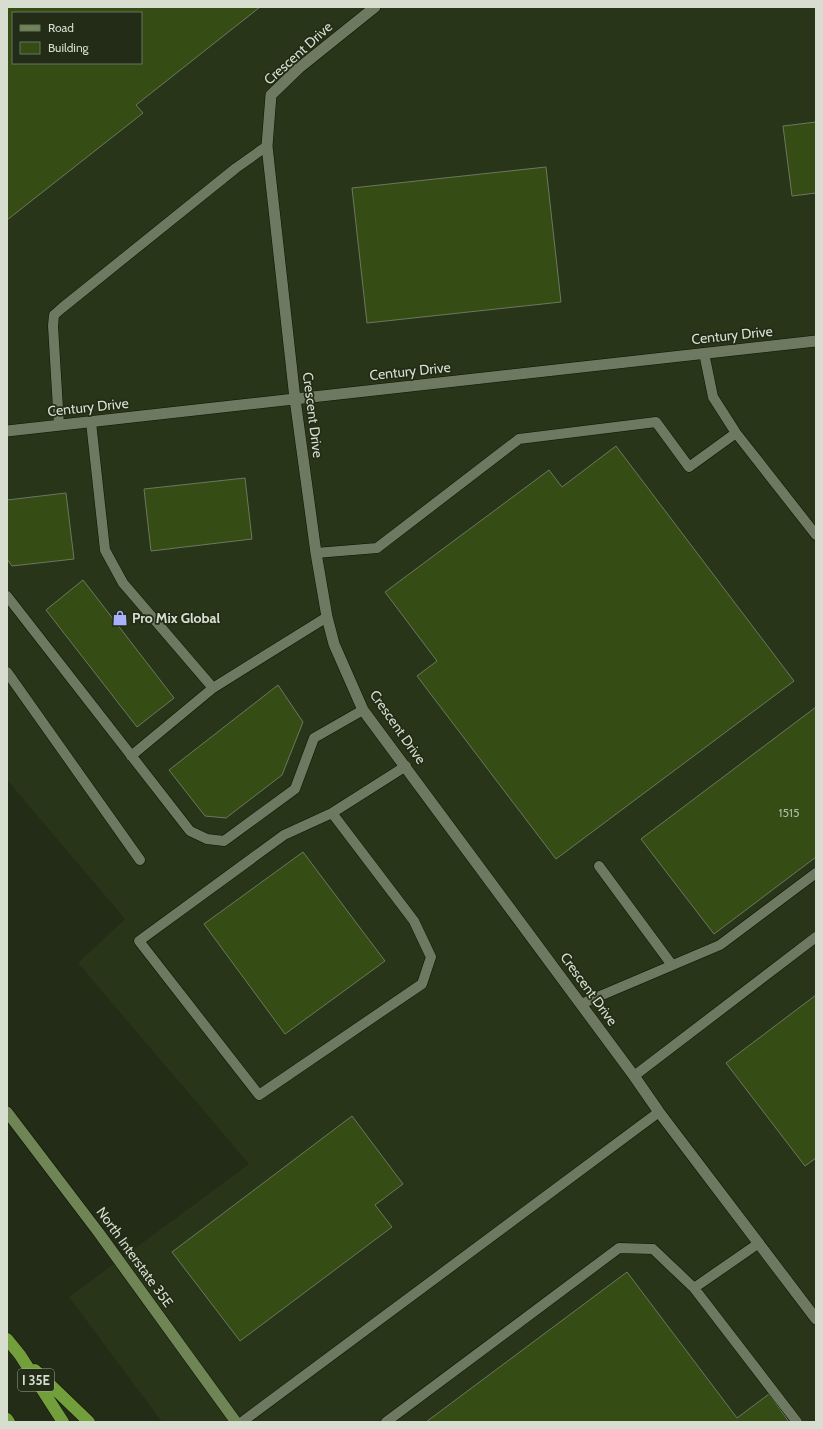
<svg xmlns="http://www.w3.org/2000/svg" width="823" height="1429" font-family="Cabin,sans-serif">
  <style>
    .built { fill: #283519; fill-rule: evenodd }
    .building { fill: #354d14; stroke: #6c785f; fill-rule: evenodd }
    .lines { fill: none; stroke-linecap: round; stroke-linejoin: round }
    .service-casing { stroke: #0b1402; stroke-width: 11 }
    .minor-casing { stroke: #0b1402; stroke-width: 12 }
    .secondary-casing { stroke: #0b1402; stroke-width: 12 }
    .motorway-casing { stroke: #0b1402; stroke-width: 13 }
    .service { stroke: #6d7a61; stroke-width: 10 }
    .minor { stroke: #6d7a61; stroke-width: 11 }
    .secondary { stroke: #6f8556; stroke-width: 11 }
    .motorway { stroke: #739e3c; stroke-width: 12 }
    .labels { text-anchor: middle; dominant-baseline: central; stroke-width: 3.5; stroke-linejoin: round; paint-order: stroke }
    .number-label { font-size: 12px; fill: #aebaa1 }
    .shield { fill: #222c16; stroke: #a1a998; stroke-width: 1 }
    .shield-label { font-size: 13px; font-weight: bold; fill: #d7ded0 }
    .street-label { font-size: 14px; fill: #d7ded0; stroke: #222c16 }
    .poi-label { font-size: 14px; font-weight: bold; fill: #d7ded0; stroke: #222c16; text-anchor: start }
  </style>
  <rect width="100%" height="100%" fill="#222c16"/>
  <path class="built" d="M7,7H816V1422H162L69,1297L249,1164L78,963L125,919L7,780ZM13,13H141V63H13Z"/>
  <path class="building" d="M7,7H260L136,105L143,113L7,220ZM13,13H141V63H13Z
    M816,122V193L792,196L783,126Z
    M546,167L561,302L367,323L352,188Z
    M616,446L794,681L556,859L417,676L437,661L385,592L549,470L562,487Z
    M245,478L252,539L151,551L144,489Z
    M66,493L74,559L12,566L7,559V500Z
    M83,580L174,698L137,727L46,610Z
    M278,685L303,722L282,775L226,818L205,816L169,770Z
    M816,707V857L714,934L641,839Z
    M303,852L385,961L285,1034L204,924Z
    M816,995V1158L805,1166L726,1063Z
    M352,1116L403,1184L375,1205L392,1227L240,1341L172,1252Z
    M627,1272L737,1418L769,1394L789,1422H426Z"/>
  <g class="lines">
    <g class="service-casing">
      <path id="service" d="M91,422L105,550L123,583L213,688L327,617
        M59,425L53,326L54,315L62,308L236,168L267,146
        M736,433L816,535
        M316,553L377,548L519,439L656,422L689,467L736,433L713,397L704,353
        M7,596L190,831L207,839L224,841L295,789L314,738L363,710
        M7,672L140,860
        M131,756L213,688
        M332,813L414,921L431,957L422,984L259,1095L139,941L284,835L332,813L406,766
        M599,866L672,965
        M581,1004L720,945L816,873
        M634,1076L816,937
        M759,1243L694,1288L797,1422
        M242,1422L659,1112
        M386,1422L619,1248L653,1249L694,1288"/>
    </g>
    <g class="minor-casing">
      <path id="minor" d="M375,7L299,68L271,95L267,146L295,399L316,553L327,617L334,644L363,710L634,1076L659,1112L816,1319
        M7,431L816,341"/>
    </g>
    <g class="secondary-casing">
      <path id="secondary" d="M7,1112L99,1233L236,1422"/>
    </g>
    <g class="motorway-casing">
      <path id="motorway" d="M7,1339L20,1355L63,1422
        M35,1370L89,1422
        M7,1419L9,1422"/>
    </g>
    <use href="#service" class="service"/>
    <use href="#minor" class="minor"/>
    <use href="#secondary" class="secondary"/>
    <use href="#motorway" class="motorway"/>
  </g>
  <defs>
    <g id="shop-bare" transform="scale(1.2)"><path d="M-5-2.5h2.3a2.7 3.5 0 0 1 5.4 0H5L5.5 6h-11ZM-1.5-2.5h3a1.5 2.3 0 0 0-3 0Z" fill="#a9b0fc" stroke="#222c16" stroke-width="2.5" paint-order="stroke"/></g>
  </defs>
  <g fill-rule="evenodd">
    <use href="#shop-bare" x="120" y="618"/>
  </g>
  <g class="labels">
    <g class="number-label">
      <text x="789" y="812">1515</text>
    </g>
    <rect class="shield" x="18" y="1369" width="36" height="22" rx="3"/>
    <g class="shield-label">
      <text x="36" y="1380">I 35E</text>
    </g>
    <g class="street-label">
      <text transform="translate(298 53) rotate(-42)">Crescent Drive</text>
      <text transform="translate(732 335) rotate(-6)">Century Drive</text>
      <text transform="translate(410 371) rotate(-6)">Century Drive</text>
      <text transform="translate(88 407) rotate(-6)">Century Drive</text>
      <text transform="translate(313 415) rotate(83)">Crescent Drive</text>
      <text transform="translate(398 727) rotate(55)">Crescent Drive</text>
      <text transform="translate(589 989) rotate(54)">Crescent Drive</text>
      <text transform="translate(135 1257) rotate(54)">North Interstate 35E</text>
    </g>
    <g class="poi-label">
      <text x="132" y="618">Pro Mix Global</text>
    </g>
  </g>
  <rect width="823" height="1429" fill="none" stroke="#d7ded0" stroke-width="16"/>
  <rect x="12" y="12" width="130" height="52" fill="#222c16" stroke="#6a7360"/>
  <rect x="20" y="25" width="20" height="6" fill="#6f8556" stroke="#6a7360"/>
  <text x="48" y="32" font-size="12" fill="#d7ded0">Road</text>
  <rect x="20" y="42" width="20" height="12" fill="#354d14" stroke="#6a7360"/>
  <text x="48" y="52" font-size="12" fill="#d7ded0">Building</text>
</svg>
